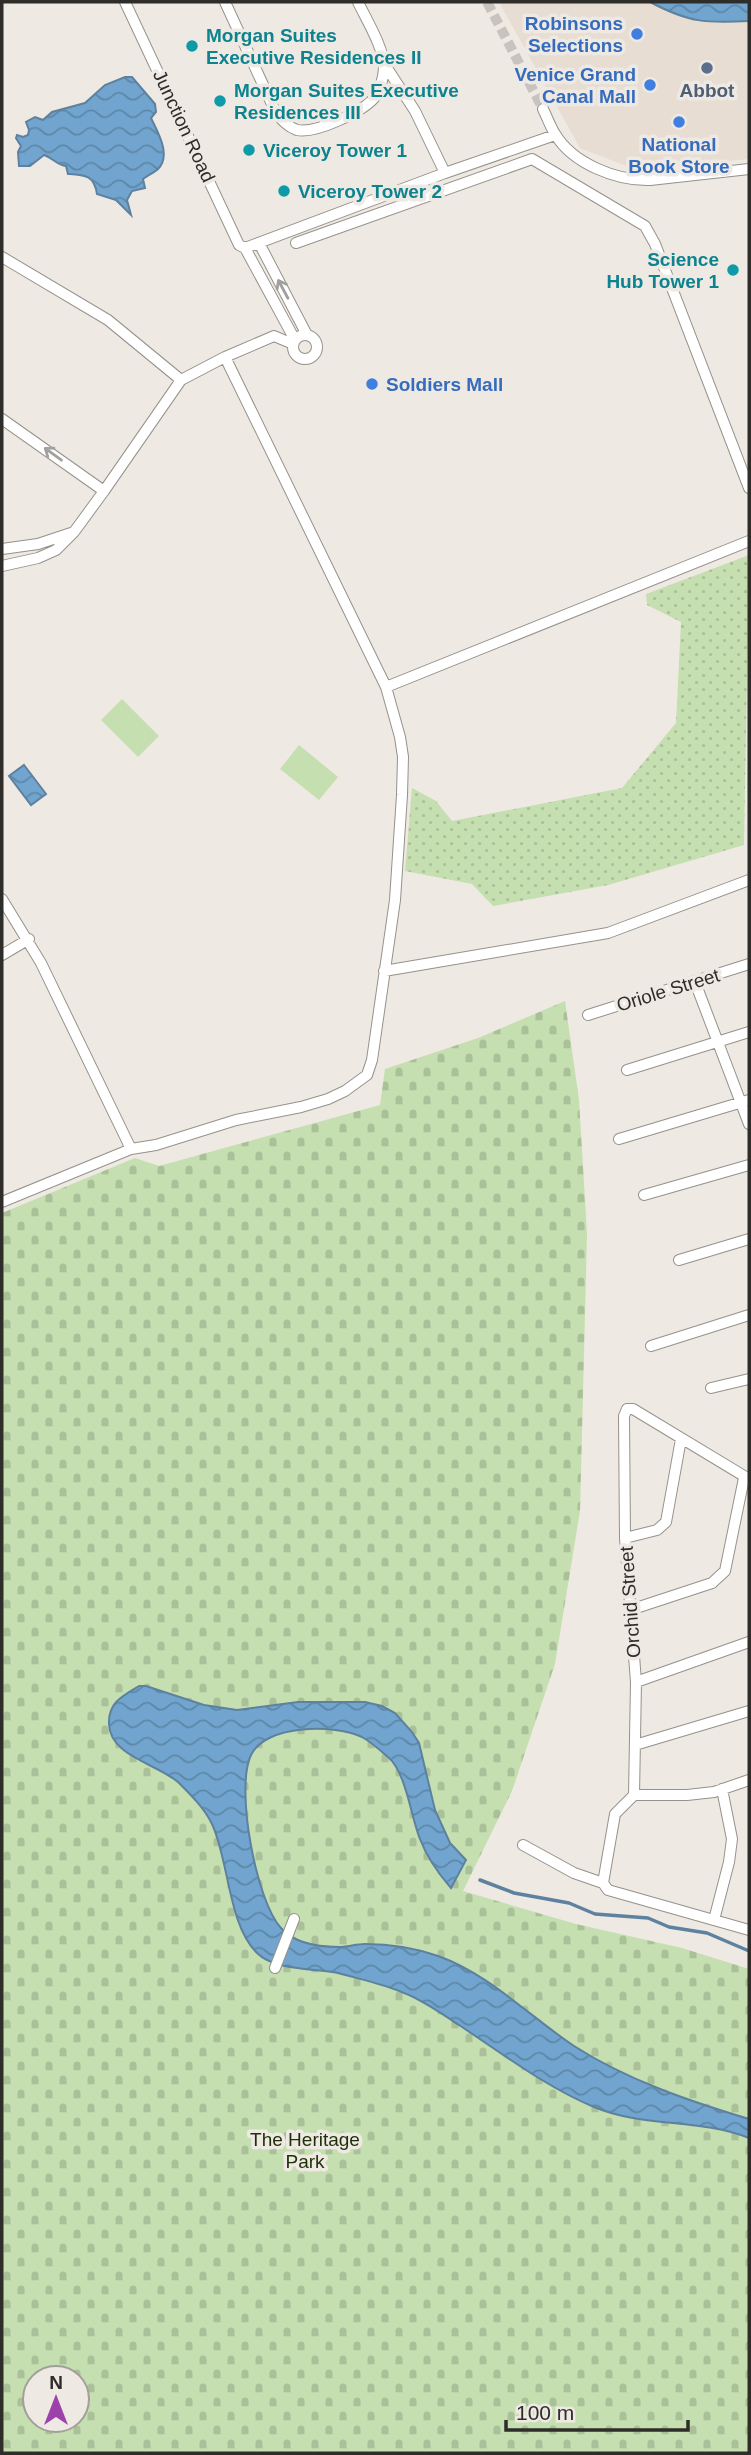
<svg xmlns="http://www.w3.org/2000/svg" width="751" height="2455" font-family="Arial,sans-serif">
  <style>
    .built { fill: #e7ddd2 }
    .grass { fill: url(#grass-dots) }
    .cemetery { fill: url(#cemetery-stones); fill-rule: evenodd }
    .pitch { fill: #c5dfb0 }
    .water { fill: url(#water-waves); stroke: #5d819e; stroke-width: 2 }
    .lines { fill: none; stroke-linecap: round; stroke-linejoin: round }
    .stream { stroke: #5d819e; stroke-width: 3.5 }
    .minor-tunnel { stroke: #c8c3be; stroke-width: 10; stroke-dasharray: 10 5; stroke-linecap: butt }
    .minor-casing { stroke: #96918b; stroke-width: 12 }
    .minor { stroke: #fff; stroke-width: 10 }
    .oneway { stroke: #a1a09f }
    .shop-dot { fill: #3f7fe0; stroke: #eee9e3; stroke-width: 2.5 }
    .culture-dot { fill: #0f9aa8; stroke: #eee9e3; stroke-width: 2.5 }
    .service-dot { fill: #5c6f8a; stroke: #eee9e3; stroke-width: 2.5 }
    .labels { text-anchor: middle; dominant-baseline: central; stroke-width: 7; stroke-linejoin: round; paint-order: stroke }
    .shop-label { font-size: 19px; font-weight: bold; fill: #366cbe; stroke: #eee9e3; text-anchor: end }
    .culture-label { font-size: 19px; font-weight: bold; fill: #0d838f; stroke: #eee9e3; text-anchor: start }
    .service-label { font-size: 19px; font-weight: bold; fill: #4e5e75; stroke: #eee9e3 }
    .street-label { font-size: 19px; fill: #2f2d2a; stroke: #eee9e3 }
    .park-label { font-size: 19px; fill: #1d3007; stroke: #eee9e3 }
  </style>
  <defs>
    <pattern id="grass-dots" width="8" height="8" patternUnits="userSpaceOnUse" patternTransform="scale(1.75)"><rect width="8" height="8" fill="#c5dfb0"/><path d="M2 2h.1M6 6h.1" fill="none" stroke="#aac098" stroke-width="1.8" stroke-linecap="round"/></pattern>
    <pattern id="cemetery-stones" width="16" height="16" patternUnits="userSpaceOnUse" patternTransform="scale(1.75)"><rect width="16" height="16" fill="#c5dfb0"/><path d="M2 7V4a2 2 0 0 1 4 0v3zM10 15v-3a2 2 0 0 1 4 0v3z" fill="#aac098"/></pattern>
    <pattern id="water-waves" width="16" height="10" patternUnits="userSpaceOnUse" patternTransform="scale(1.75)"><rect width="16" height="10" fill="#71a5cf"/><path d="M0 5q4-4 8 0t8 0" fill="none" stroke="#5d87a8"/></pattern>
  </defs>
  <rect width="100%" height="100%" fill="#eee9e3"/>
  <path class="built" d="M499,2H749V159L634,169L580,148Z"/>
  <path class="grass" d="M749,555L744,845L608,885L493,906L472,884L405,871L412,788L436,801L452,821L622,788L676,723L681,622L647,605L646,594Z"/>
  <path class="cemetery" d="M565,1001L579,1100L587,1234L580,1511L555,1664L512,1791L463,1891L576,1924L682,1948L749,1969V2453H2V1213L135,1158L159,1166L380,1105L385,1069L478,1038ZM35,2378H77V2420H35Z"/>
  <path class="pitch" d="M122,699L159,736L138,757L101,720Z
    M299,745L338,777L319,800L280,769Z"/>
  <path class="water" d="M650,2H749V21C705,23 690,23 650,2Z
    M125,77H132L155,104L156,112L151,118C157,131 172,155 158,169C155,172 148,175 143,179L145,188L132,191L127,200L131,215L116,200L97,194C94,175 85,175 68,174L66,166C57,165 53,158 44,155L30,166H19L18,152L21,146L16,138L17,135L23,137L28,135L29,130L26,122L35,117L43,120L52,112L85,103L105,85Z
    M24,765L46,794L31,805L9,776Z
    M139,1686H146L204,1705L237,1710L298,1702H365L382,1706L395,1713L412,1732L419,1743L435,1810L450,1843L466,1860L451,1888C438,1873 427,1858 420,1839C411,1817 406,1772 388,1757C380,1750 371,1742 362,1737C335,1724 266,1724 251,1755C235,1788 256,1901 281,1928C295,1944 319,1947 339,1947C348,1947 356,1944 365,1944C389,1944 415,1948 438,1956C489,1974 529,2016 574,2046C627,2080 689,2101 749,2119V2138C699,2118 644,2128 594,2107C546,2087 503,2054 459,2025C442,2014 423,2000 404,1993C384,1984 359,1979 338,1973C315,1968 275,1971 257,1953C228,1925 229,1860 212,1824C205,1809 191,1795 179,1783C159,1764 110,1757 109,1724C108,1703 122,1696 139,1686Z"/>
  <g class="lines">
    <path class="stream" d="M480,1880L514,1893L569,1903L595,1914L648,1918L669,1927L707,1933L749,1951"/>
    <path class="minor-tunnel" d="M487,2L543,109"/>
    <g class="minor-casing">
      <path id="minor" d="M125,2L239,245L245,248L295,340
        M225,2L276,113C282,120 288,127 297,130C315,134 363,112 375,97C380,90 384,76 384,67C384,48 366,19 358,2
        M385,65L415,111L445,173
        M543,109C547,117 550,126 555,134C573,164 617,181 650,180L749,169
        M259,243L307,335
        M296,243L532,159L645,226L655,244L749,488
        M245,248L445,173L555,135
        M2,257L108,320L181,380
        M293 347a12 12 0 1 1 24 0a12 12 0 1 1-24 0Z
        M2,419L104,491
        M2,549L38,544L71,533
        M2,566L38,558L56,550L74,532L104,491L181,380L225,357L274,336L293,344
        M386,687L749,541
        M2,899L41,963L131,1149
        M2,955L29,939
        M384,971L608,933L749,880
        M695,982L749,1124
        M588,1015L749,964
        M627,1070L749,1032
        M619,1139L749,1100
        M644,1195L749,1165
        M2,1202L131,1149L156,1145L236,1120L301,1107L328,1099L345,1091L367,1075L372,1060L395,900L402,795L403,757L400,737L386,687L225,357
        M679,1260L749,1239
        M651,1346L749,1315
        M711,1388L749,1379
        M625,1538L657,1530L666,1522L681,1439
        M630,1610L712,1583L725,1571L744,1478
        M636,1682L749,1642
        M635,1745L749,1711
        M634,1795L636,1682L625,1538L624,1416L627,1409H633L749,1479
        M634,1795L615,1814L603,1883L608,1890L749,1930
        M634,1795H687L714,1792L749,1780
        M523,1845L574,1873L603,1883
        M714,1920L729,1862L732,1839L722,1789
        M275,1968L294,1919"/>
    </g>
    <use href="#minor" class="minor"/>
  </g>
  <defs><path id="oneway-shaft" d="M-6 0H5M1.5-3L5.5 0L1.5 3" fill="none" stroke-width="1.6" stroke-linecap="round" stroke-linejoin="round" transform="scale(1.75)"/></defs>
  <g class="oneway">
    <use href="#oneway-shaft" transform="translate(283 289) rotate(-118)"/>
    <use href="#oneway-shaft" transform="translate(53 454) rotate(-144)"/>
  </g>
  <g class="shop-dot">
    <circle cx="637" cy="34" r="7"/>
    <circle cx="650" cy="85" r="7"/>
    <circle cx="679" cy="122" r="7"/>
    <circle cx="372" cy="384" r="7"/>
  </g>
  <g class="culture-dot">
    <circle cx="192" cy="46" r="7"/>
    <circle cx="220" cy="101" r="7"/>
    <circle cx="249" cy="150" r="7"/>
    <circle cx="284" cy="191" r="7"/>
    <circle cx="733" cy="270" r="7"/>
  </g>
  <circle class="service-dot" cx="707" cy="68" r="7"/>
  <g class="labels">
    <g class="shop-label">
      <text x="623" y="23">Robinsons<tspan x="623" dy="22">Selections</tspan></text>
      <text x="636" y="74">Venice Grand<tspan x="636" dy="22">Canal Mall</tspan></text>
      <text x="679" y="144" text-anchor="middle">National<tspan x="679" dy="22">Book Store</tspan></text>
      <text x="386" y="384" text-anchor="start">Soldiers Mall</text>
    </g>
    <g class="culture-label">
      <text x="206" y="35">Morgan Suites<tspan x="206" dy="22">Executive Residences II</tspan></text>
      <text x="234" y="90">Morgan Suites Executive<tspan x="234" dy="22">Residences III</tspan></text>
      <text x="263" y="150">Viceroy Tower 1</text>
      <text x="298" y="191">Viceroy Tower 2</text>
      <text x="719" y="259" text-anchor="end">Science<tspan x="719" dy="22">Hub Tower 1</tspan></text>
    </g>
    <g class="service-label">
      <text x="707" y="90">Abbot</text>
    </g>
    <g class="street-label">
      <text transform="translate(184 126) rotate(65)">Junction Road</text>
      <text transform="translate(668 990) rotate(-17)">Oriole Street</text>
      <text transform="translate(630 1602) rotate(-94)">Orchid Street</text>
    </g>
    <g class="park-label">
      <text x="305" y="2139">The Heritage<tspan x="305" dy="22">Park</tspan></text>
    </g>
  </g>
  <rect width="751" height="2455" fill="none" stroke="#2f2d2a" stroke-width="7"/>
  <g transform="translate(56 2399)"><circle r="33" fill="#eee9e3" stroke="#a29e99" stroke-width="2"/>
  <path d="M0-5L12 26L0 18L-12 26Z" fill="#9d41ab"/>
  <text y="-10" font-size="19" font-weight="bold" text-anchor="middle" fill="#2f2d2a">N</text>
  </g>
  <path d="M506 2420v10h182v-10" fill="none" stroke="#2f2d2a" stroke-width="3.5"/>
  <text x="516" y="2420" font-size="21" fill="#2f2d2a" stroke="#eee9e3" stroke-width="5" paint-order="stroke">100 m</text>
</svg>
